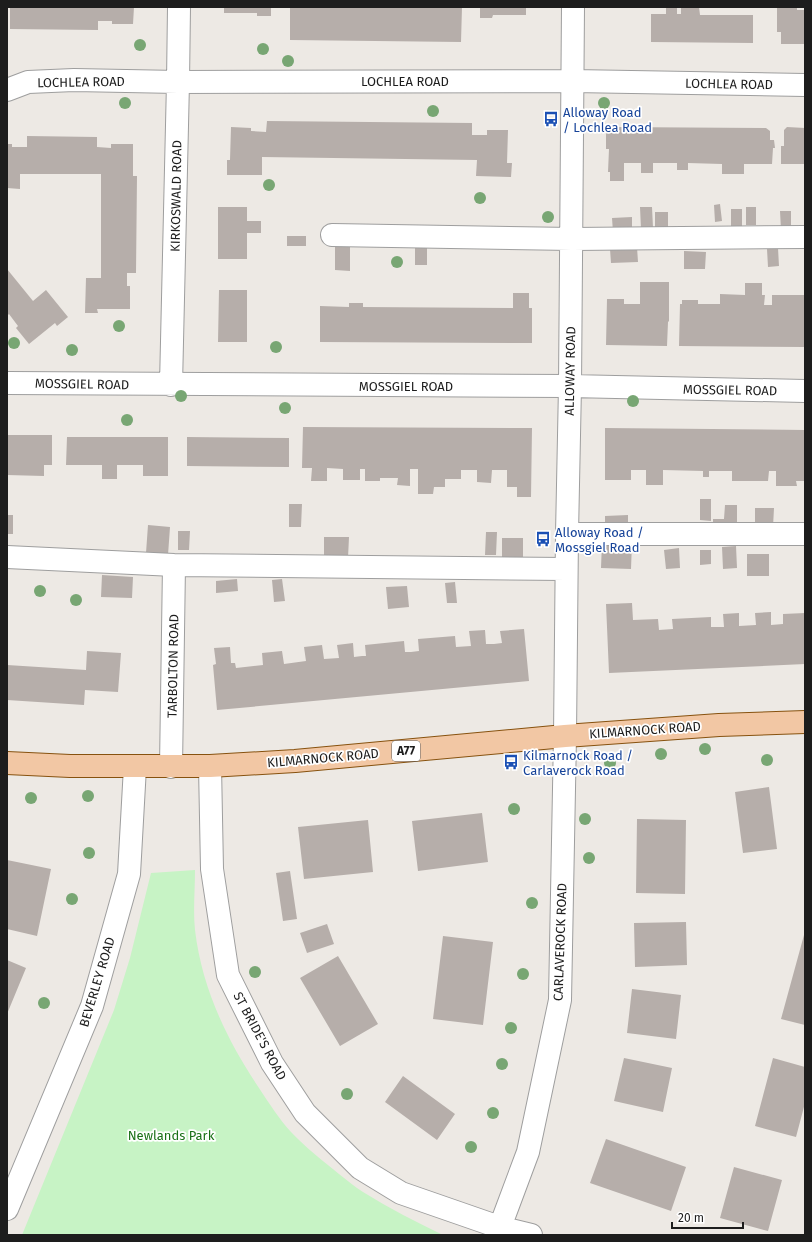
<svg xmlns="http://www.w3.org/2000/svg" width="812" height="1242" font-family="'Fira Sans',sans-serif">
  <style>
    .park { fill: #c7f3c5 }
    .building { fill: #b6aeaa }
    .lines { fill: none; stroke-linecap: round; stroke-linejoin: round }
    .minor-casing { stroke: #9e9e9e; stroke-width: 24 }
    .major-casing { stroke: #87520f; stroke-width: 24 }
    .minor { stroke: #fff; stroke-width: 22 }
    .major { stroke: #f2c7a4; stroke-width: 22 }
    .tree { fill: #78a673 }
    .labels { text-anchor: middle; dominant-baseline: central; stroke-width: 3.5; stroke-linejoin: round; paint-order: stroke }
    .shield { fill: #fff; stroke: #616161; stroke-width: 1 }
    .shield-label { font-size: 12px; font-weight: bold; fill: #1d1d1d }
    .street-label { font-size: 13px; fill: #1d1d1d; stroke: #fff }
    .transit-label { font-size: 13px; fill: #164399; stroke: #fff; text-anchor: start }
    .park-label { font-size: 13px; fill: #197016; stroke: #fff }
  </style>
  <rect width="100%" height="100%" fill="#ede9e4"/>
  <path class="park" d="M195,870C195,890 193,911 195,930C202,989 227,1040 259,1088C269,1103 279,1119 291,1132C305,1147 323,1161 339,1174C347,1180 355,1187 363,1192C389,1208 416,1222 443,1235H22L114,1010L130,958L151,873Z"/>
  <path class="building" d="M10,7H134L133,24H112V21H98V30L10,29Z
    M224,7H271V16H257V13H224Z
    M290,7H462L461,42L290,40Z
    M480,7H526V15H493L492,18H480Z
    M666,7H677V14H681V7H699L700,15H753V43L651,42V14H666Z
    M777,7H797V10H805V44H781V32H777Z
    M267,121L472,123V135H487V130H508L507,163H512L511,177L476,176L477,160L262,157V175H227V160H230L231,127L251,128V131L266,132Z
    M611,127L766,128L770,131V140H774L775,148H773L772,164H744V174H722V164L688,163V170H677V163H653V173H641V163H624V181H610V172H608L609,149H606V131Z
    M787,127L805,128V164H781V146H784V130Z
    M27,136L97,137V147L111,148V144H133V176H137L136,273H127V286H130V309H97L98,313H85L86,278H101V174H20V189L7,188V144H12V147H27Z
    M720,204L722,221L715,222L714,205Z
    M218,207H247V221H261V233H247V259H218Z
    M640,207H652L653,228L641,229Z
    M746,207H756V225H746Z
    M731,209H742V226H731Z
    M780,211H791V230H781Z
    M655,212H668V230H655Z
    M632,217V231L613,232L612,218Z
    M287,236H306V246H287Z
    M415,245H427V265H415Z
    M335,246H350V271L335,270Z
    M637,247L638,262L611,263L610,249Z
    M778,248L779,266L768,267L767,249Z
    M684,251L706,252L705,269H684Z
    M7,269L33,301L46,290L68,317L57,326L55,323L29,344L16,328L18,326L9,314L7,316Z
    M640,282H669V321L668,322L667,346L606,345L607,299H624V304H640Z
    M745,283H762V295H765L764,305H772V295H805V347L679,346L680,304H682V300H698V304H720V294L745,295Z
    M219,290H247V342H218Z
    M513,293H529V308H532V343L320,342V306L349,307V303H363V307L513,308Z
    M303,427L532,428L531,497H517V487H507V470H492L491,483L477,482V470H461V479H445V487H434L433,494H418V469H410V486L397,485L398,478H380V481H365V469H360V480H343V469L327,468V481H311L312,468H302Z
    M605,428L805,430V481H796L797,486H776V471H769L768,481H732V471H709V477H703V471L663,470V485H646V470H631V480H605Z
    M7,435H52V465H44V476L7,475Z
    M67,437H168V476H143V465H117V479H102V465H66Z
    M187,437L289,438V467L187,466Z
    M700,499H711V521L700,520Z
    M289,504H302L301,527H289Z
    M725,505H737V524L713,529V519H724Z
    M755,508H774L773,527H755Z
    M7,515H13V534H7Z
    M628,515V527H605V516Z
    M148,525L170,527L168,555L146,553Z
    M178,531H190L189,550H178Z
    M486,532H497L496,555H485Z
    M324,537H349L348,558L324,557Z
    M502,538H523V561L502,560Z
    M602,542H632L631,569L601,568Z
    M736,546L737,568L723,569L722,547Z
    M679,548L680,568L666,569L664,550Z
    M700,550H711V564L700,565Z
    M747,554H769V576H747Z
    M102,575L133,577L132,598L101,597Z
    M237,579L238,591L216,593V581Z
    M282,579L285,601L274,602L272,580Z
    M455,582L457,603H447L445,583Z
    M407,586L409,607L388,609L386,587Z
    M632,603L633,620L658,619L659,630L673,629L672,619L711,617V627H724L723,614L739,613V626L756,625L755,613L771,612V625L783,624V614L805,613V664L609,673L606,604Z
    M524,629L529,681L217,710L213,665L216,664L214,648L230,647L231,663H235L236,668L263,665L262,653L282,651L284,664L306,661L304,647L322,645L324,659L339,658L337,645L353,643L354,657L362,656H366L365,645L404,641L405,652H411L419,651L418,639L455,636L456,647L471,646L469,631L485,630L486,644H494L502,643L500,631Z
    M87,651L121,653L118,692L85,690L84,705L7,700V665L86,670Z
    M769,787L777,849L743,853L735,792Z
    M482,813L488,862L418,871L412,821Z
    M637,819L686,820L685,894L636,893Z
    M368,820L373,872L304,879L298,827Z
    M7,860L51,869L37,936L7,929Z
    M290,871L297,919L283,921L276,873Z
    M686,922L687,965L635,967L634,923Z
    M327,924L334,944L307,953L300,933Z
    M804,935H805V1025L781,1019Z
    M443,936L493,942L483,1025L433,1019Z
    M338,956L378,1024L340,1046L300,978Z
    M7,960L26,968L7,1014Z
    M632,989L681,995L676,1039L627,1033Z
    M624,1058L672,1068L663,1112L614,1101Z
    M773,1058L805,1067V1103L796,1137L755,1126Z
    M403,1076L455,1114L437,1140L385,1102Z
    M606,1139L686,1167L671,1211L590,1183Z
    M734,1167L782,1180L768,1231L720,1218Z"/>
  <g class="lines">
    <g class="minor-casing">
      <path id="minor" d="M7,90L28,82L74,80L178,82L573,81L805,85
        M332,235L572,239L805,237
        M7,383L570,386L805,391
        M171,385L178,82L179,7
        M567,534H805
        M7,557L174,565L566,569
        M210,766L212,869L228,975L272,1063L305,1113L360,1168L401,1193L499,1227L531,1235
        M171,767L174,565
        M7,1209L92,1006L129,874L135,767
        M497,1235L528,1152L560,1000L565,736L567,534L570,386L573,7"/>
    </g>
    <g class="major-casing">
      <path id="major" d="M7,763L70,766H210L295,761L565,736L719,725L805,722"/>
    </g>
    <use href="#minor" class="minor"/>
    <use href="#major" class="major"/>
  </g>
  <g class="tree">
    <circle cx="140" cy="45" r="6"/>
    <circle cx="263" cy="49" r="6"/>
    <circle cx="288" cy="61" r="6"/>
    <circle cx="125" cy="103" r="6"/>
    <circle cx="604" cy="103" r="6"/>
    <circle cx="433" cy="111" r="6"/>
    <circle cx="269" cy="185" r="6"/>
    <circle cx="480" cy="198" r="6"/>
    <circle cx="548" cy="217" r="6"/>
    <circle cx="397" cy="262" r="6"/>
    <circle cx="119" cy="326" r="6"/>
    <circle cx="14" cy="343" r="6"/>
    <circle cx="276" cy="347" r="6"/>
    <circle cx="72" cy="350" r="6"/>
    <circle cx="181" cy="396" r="6"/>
    <circle cx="633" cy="401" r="6"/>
    <circle cx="285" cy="408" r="6"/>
    <circle cx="127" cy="420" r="6"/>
    <circle cx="40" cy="591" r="6"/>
    <circle cx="76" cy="600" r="6"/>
    <circle cx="705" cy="749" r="6"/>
    <circle cx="661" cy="754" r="6"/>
    <circle cx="767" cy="760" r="6"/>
    <circle cx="610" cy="763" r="6"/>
    <circle cx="88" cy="796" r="6"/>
    <circle cx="31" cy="798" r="6"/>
    <circle cx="514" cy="809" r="6"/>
    <circle cx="585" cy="819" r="6"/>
    <circle cx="89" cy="853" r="6"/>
    <circle cx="589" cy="858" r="6"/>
    <circle cx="72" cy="899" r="6"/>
    <circle cx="532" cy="903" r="6"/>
    <circle cx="255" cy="972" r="6"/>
    <circle cx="523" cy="974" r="6"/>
    <circle cx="44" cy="1003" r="6"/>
    <circle cx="511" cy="1028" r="6"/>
    <circle cx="502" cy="1064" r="6"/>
    <circle cx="347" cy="1094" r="6"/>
    <circle cx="493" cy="1113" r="6"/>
    <circle cx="471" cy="1147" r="6"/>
  </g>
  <defs>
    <g id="bus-bare" transform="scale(1.2)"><path d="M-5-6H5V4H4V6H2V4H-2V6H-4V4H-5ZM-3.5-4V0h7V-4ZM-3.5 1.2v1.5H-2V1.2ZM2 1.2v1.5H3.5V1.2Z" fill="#1a4fb4" stroke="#fff" stroke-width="2.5" paint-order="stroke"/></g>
  </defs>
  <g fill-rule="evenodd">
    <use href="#bus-bare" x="551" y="119"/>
    <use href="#bus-bare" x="543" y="539"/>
    <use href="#bus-bare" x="511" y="762"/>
  </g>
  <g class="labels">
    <rect class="shield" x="392" y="741" width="28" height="20" rx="3"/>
    <g class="shield-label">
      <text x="406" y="751">A77</text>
    </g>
    <g class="street-label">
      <text x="405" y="81">LOCHLEA ROAD</text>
      <text transform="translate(81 82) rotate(-1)">LOCHLEA ROAD</text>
      <text transform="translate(729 84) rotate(1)">LOCHLEA ROAD</text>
      <text transform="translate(176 196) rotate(-89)">KIRKOSWALD ROAD</text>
      <text transform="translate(570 371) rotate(-89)">ALLOWAY ROAD</text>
      <text transform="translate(82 384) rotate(1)">MOSSGIEL ROAD</text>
      <text x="406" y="386">MOSSGIEL ROAD</text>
      <text transform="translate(730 390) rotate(1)">MOSSGIEL ROAD</text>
      <text transform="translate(173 666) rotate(-89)">TARBOLTON ROAD</text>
      <text transform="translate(645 730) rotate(-4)">KILMARNOCK ROAD</text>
      <text transform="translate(323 758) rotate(-5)">KILMARNOCK ROAD</text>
      <text transform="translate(560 942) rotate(-88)">CARLAVEROCK ROAD</text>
      <text transform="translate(97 982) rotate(-73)">BEVERLEY ROAD</text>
      <text transform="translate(260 1036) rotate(62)">ST BRIDE'S ROAD</text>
    </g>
    <g class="transit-label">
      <text x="563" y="112">Alloway Road<tspan x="563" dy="15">/ Lochlea Road</tspan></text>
      <text x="555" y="532">Alloway Road /<tspan x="555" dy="15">Mossgiel Road</tspan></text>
      <text x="523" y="755">Kilmarnock Road /<tspan x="523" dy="15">Carlaverock Road</tspan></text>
    </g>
    <g class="park-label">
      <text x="171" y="1135">Newlands Park</text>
    </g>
  </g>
  <rect width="812" height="1242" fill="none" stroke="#1d1d1d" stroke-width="16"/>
  <path d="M672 1222v6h71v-6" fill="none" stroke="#1d1d1d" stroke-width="2"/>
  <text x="678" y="1222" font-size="12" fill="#1d1d1d" stroke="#ffffff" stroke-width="3" paint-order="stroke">20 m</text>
</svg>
